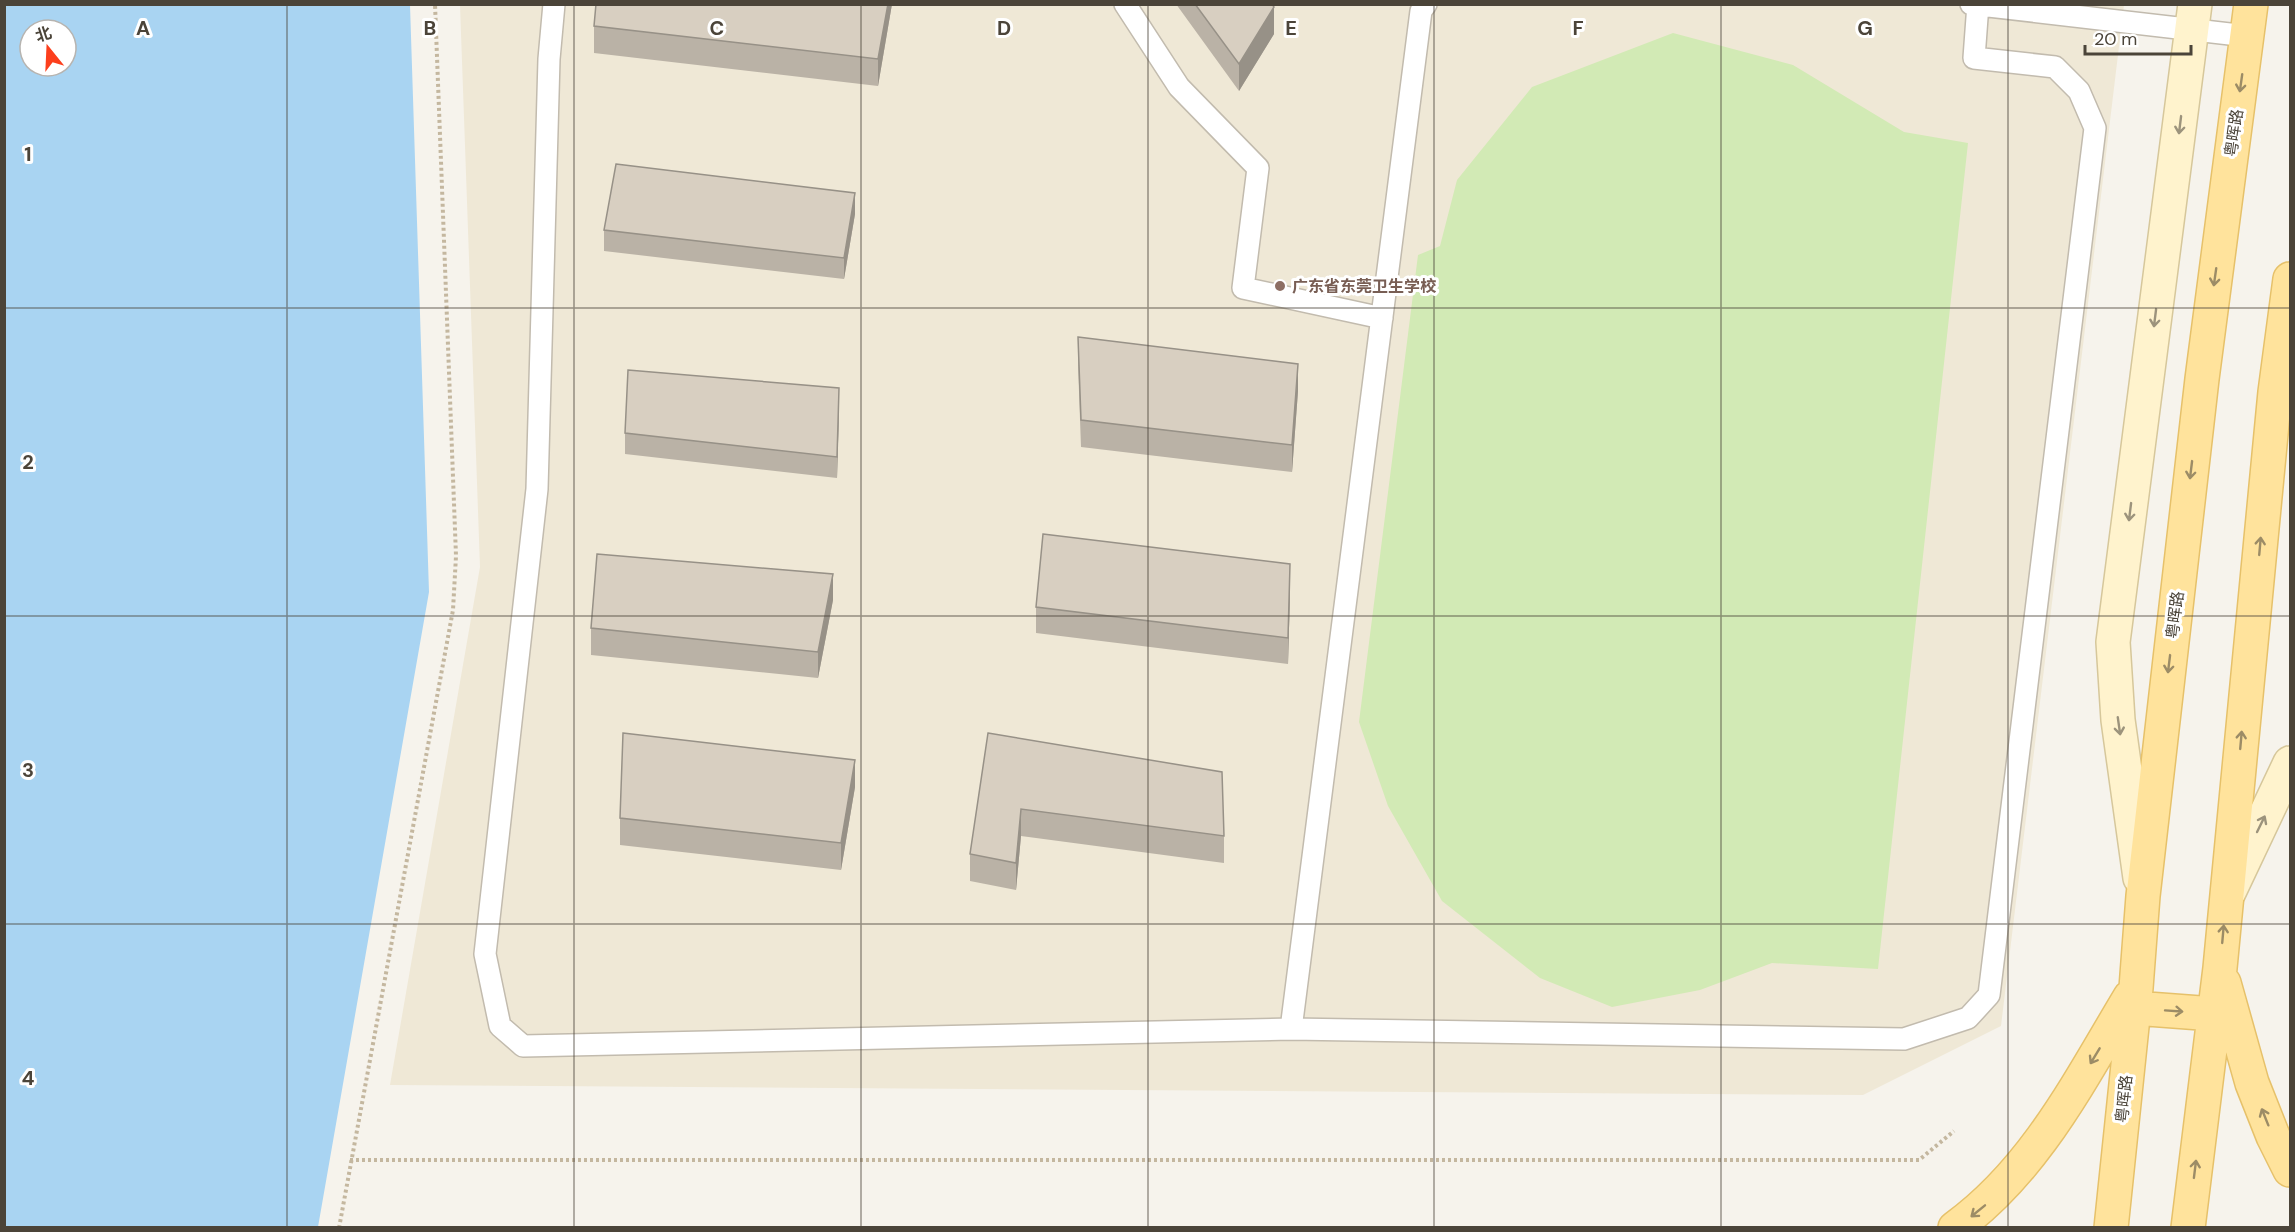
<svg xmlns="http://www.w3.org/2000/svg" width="2295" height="1232" font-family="'DM Sans','Noto Sans SC',sans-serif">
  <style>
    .education { fill: #efe8d6 }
    .green { fill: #d2eab5 }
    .water { fill: #a9d4f2; fill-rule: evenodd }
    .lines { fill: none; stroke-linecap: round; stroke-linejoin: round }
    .service-casing { stroke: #c2bbae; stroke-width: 24 }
    .secondary-casing { stroke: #d6c79b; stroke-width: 36 }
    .primary-casing { stroke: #e6c16a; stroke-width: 36 }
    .path { stroke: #c4b79f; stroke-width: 4; stroke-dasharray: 3 3; stroke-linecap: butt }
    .service { stroke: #fff; stroke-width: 21 }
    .secondary { stroke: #fff3cd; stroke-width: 33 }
    .primary { stroke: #ffe39c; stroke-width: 33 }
    .wall { fill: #bab2a6 }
    .shaded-wall { fill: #979187 }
    .building { fill: #d8cfc1; stroke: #979187; stroke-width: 1.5 }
    .oneway { stroke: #9c8c66 }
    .oneway2 { stroke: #9c937c }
    .grid { fill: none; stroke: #4b4439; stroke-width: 1.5; stroke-opacity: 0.55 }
    .education-dot { fill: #8d6e63; stroke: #fff; stroke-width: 2 }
    .labels { text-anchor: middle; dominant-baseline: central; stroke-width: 6; stroke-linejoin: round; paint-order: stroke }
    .street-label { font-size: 16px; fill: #4b4439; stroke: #fff }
    .education-label { font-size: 16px; font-weight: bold; fill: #785e54; stroke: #fff; text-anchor: start }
    .grid-label { font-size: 20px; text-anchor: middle; font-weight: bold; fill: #4b4439; stroke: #fff; stroke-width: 6; stroke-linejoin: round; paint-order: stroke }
  </style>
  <rect width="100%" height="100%" fill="#f6f3ec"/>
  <path class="education" d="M460,5H2124L2001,1026L1863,1095L390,1085L480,567Z"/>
  <path class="green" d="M1673,33L1793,65L1904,132L1968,143L1878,969L1772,963L1700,990L1612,1007L1540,978L1442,901L1388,806L1359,722L1418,255L1440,246L1457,180L1532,87Z"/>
  <path class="water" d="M5,4L410,5L429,592L318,1227H5ZM30,30H66V66H30Z"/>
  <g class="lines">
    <g class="service-casing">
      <path id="service" d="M554,4L549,59L537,489L485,954L500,1026L523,1046L1291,1029L1904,1039L1968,1018L1989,995L2095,128L2079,91L2055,67L1974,58L1978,4
        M1125,4L1179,87L1258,168L1243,288L1382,318
        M1971,4L2247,36
        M1291,1029L1421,11L1426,4"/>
    </g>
    <g class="secondary-casing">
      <path id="secondary" d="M2140,878L2118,720L2113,642L2195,4
        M2229,892L2290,763"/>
    </g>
    <g class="primary-casing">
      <path id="primary" d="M2224,983L2252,1083L2273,1136L2290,1170
        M2134,1008L2214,1014
        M1955,1228C2035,1170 2080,1080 2130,997
        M2111,1228L2136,988L2143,896L2202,379L2251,4
        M2188,1228L2220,968L2275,392L2290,279"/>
    </g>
    <path class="path" d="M350,1160H1919L1954,1131
      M339,1228L453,610L456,556L435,4"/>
    <use href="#service" class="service"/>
    <use href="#secondary" class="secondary"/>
    <use href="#primary" class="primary"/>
  </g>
  <path class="wall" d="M596,4H892L878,86L594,53V26Z
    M1176,4H1272L1274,34L1239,91Z
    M855,214L844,279L604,251V230Z
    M1078,337L1298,391L1292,472L1081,447L1078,364Z
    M839,409L837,478L625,454V433Z
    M1290,591L1288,664L1036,633V607Z
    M833,600L818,678L591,655V628Z
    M988,733L1224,836V863L1021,836L1016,890L970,881V854Z
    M855,787L841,870L620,845V818Z"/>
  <path class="shaded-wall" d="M888,4H892L878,86V59Z
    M1274,7V34L1239,91V64Z
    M855,193V214L844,279V258Z
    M1298,364V391L1292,472V445Z
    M839,388V409L837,478V457Z
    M1290,564V591L1288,664V638Z
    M833,574V600L818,678V652Z
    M855,760V787L841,870V843Z
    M1021,809V836L1016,890V863Z"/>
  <path class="building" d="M596,4H888L878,59L594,26Z
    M1195,4H1272L1274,7L1239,64Z
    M616,164L855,193L844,258L604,230Z
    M1078,337L1298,364L1292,445L1081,420Z
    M628,370L839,388L837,457L625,433Z
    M1043,534L1290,564L1288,638L1036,607Z
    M597,554L833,574L818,652L591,628Z
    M623,733L855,760L841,843L620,818Z
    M988,733L1222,772L1224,836L1021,809L1016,863L970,854Z"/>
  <defs><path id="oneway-shaft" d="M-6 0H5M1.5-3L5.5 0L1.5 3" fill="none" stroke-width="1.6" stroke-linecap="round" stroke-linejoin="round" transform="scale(1.5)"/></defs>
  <g class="oneway">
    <use href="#oneway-shaft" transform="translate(2241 83) rotate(98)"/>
    <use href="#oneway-shaft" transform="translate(2215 277) rotate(98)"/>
    <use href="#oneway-shaft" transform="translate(2191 470) rotate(97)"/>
    <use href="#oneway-shaft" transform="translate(2260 546) rotate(-85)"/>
    <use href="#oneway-shaft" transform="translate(2169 664) rotate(97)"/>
    <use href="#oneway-shaft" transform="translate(2241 740) rotate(-85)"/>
    <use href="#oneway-shaft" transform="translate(2223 934) rotate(-85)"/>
    <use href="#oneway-shaft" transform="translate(2174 1011) rotate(4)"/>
    <use href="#oneway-shaft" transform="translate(2095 1056) rotate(121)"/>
    <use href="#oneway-shaft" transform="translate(2265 1117) rotate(-112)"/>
    <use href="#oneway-shaft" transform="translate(2195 1169) rotate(-83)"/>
    <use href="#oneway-shaft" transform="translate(1978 1211) rotate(141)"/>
  </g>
  <g class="oneway2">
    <use href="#oneway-shaft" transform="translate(2180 125) rotate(97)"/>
    <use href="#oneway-shaft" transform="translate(2155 318) rotate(97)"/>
    <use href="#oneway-shaft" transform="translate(2130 512) rotate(97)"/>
    <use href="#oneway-shaft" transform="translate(2119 726) rotate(82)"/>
    <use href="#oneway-shaft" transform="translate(2261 824) rotate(-64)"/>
  </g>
  <path class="grid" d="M287,4V1228M574,4V1228M861,4V1228M1148,4V1228M1434,4V1228M1721,4V1228M2008,4V1228M4,308H2290M4,616H2290M4,924H2290"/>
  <circle class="education-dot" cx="1280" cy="286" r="6"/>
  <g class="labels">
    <g class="street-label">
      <text transform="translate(2234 133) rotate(-82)">粤晖路</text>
      <text transform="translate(2175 615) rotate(-83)">粤晖路</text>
      <text transform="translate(2124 1099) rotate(-84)">粤晖路</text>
    </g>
    <g class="education-label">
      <text x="1292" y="286">广东省东莞卫生学校</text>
    </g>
  </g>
  <g class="grid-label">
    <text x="143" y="35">A</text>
    <text x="430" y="35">B</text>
    <text x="717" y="35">C</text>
    <text x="1004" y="35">D</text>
    <text x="1291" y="35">E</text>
    <text x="1578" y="35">F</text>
    <text x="1865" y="35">G</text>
    <text x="28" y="161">1</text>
    <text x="28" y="469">2</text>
    <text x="28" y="777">3</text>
    <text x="28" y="1085">4</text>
  </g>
  <rect width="2295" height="1232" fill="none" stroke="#4b4439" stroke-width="12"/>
  <g transform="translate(48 48) rotate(342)"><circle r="28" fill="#ffffff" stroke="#b7b4b0" stroke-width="1.5"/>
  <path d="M0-4.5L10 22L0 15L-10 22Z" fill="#fc3f1d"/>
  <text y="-9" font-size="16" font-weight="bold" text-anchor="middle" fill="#4b4439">北</text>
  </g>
  <path d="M2085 45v9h106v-9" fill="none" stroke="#4b4439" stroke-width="3"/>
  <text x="2094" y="45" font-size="18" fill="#4b4439" stroke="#ffffff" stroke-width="4.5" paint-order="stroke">20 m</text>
</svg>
